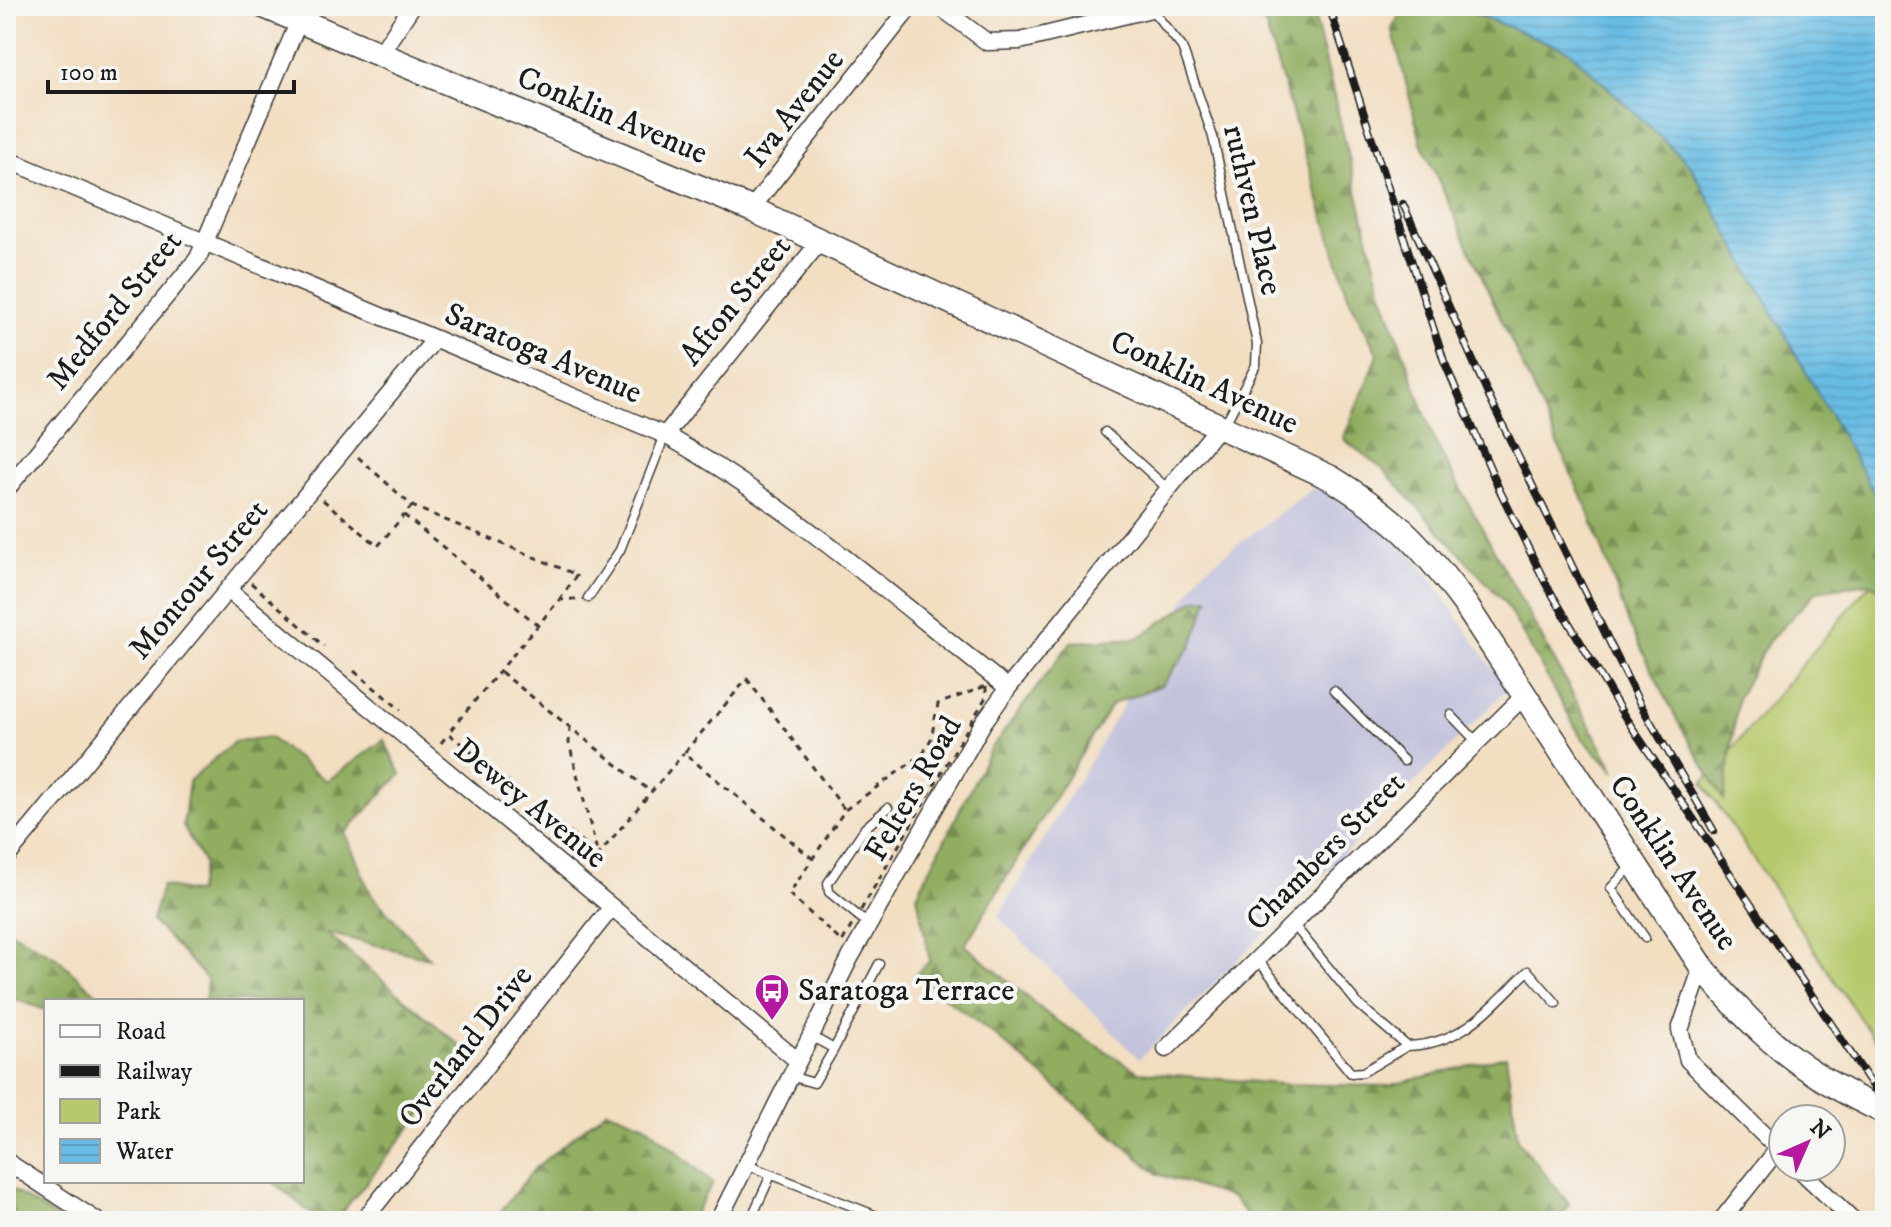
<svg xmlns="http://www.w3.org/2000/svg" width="1891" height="1227" font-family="'IM FELL DW Pica',serif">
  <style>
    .industrial { fill: #c2c2dc }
    .green { fill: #b6c96c; stroke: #697244; stroke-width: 2 }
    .forest { fill: url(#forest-firs); stroke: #56643e; stroke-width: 2 }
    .water { fill: url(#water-rules); stroke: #426c80; stroke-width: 2 }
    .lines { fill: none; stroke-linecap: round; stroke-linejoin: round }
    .service-casing { stroke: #3c3935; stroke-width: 11 }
    .minor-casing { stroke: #3c3935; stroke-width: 19 }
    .primary-casing { stroke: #3c3935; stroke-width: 27 }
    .path { stroke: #3c3935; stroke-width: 3; stroke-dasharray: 6 6; stroke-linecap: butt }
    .service { stroke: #fff; stroke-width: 8 }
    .minor { stroke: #fff; stroke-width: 16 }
    .primary { stroke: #fff; stroke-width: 24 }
    .rail-casing { stroke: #1c1c1c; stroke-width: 8 }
    .rail { stroke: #f6f6f2; stroke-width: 5; stroke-dasharray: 15; stroke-linecap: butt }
    .labels { text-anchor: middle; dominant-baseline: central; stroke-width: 8; stroke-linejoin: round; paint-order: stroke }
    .street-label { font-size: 32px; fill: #1c1c1c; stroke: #f6f6f2 }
    .poi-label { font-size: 32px; fill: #1c1c1c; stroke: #f6f6f2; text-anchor: start }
  </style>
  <defs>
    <pattern id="forest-firs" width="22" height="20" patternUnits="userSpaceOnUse" patternTransform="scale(2)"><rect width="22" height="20" fill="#90ad60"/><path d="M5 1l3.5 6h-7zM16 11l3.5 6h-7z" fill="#758c4e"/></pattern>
    <pattern id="water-rules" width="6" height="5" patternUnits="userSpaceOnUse" patternTransform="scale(2)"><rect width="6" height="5" fill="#68bce4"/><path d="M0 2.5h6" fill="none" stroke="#5aa1c3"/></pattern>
  </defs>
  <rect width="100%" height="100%" fill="#f6f6f2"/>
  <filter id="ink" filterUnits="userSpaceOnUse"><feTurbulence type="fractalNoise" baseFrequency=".0125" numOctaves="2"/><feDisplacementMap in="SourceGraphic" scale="16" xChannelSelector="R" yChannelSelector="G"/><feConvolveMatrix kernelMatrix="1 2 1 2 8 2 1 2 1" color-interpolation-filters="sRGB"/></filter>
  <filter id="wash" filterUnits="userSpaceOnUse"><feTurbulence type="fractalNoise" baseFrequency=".006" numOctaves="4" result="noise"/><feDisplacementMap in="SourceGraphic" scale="32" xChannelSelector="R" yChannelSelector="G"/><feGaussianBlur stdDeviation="1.8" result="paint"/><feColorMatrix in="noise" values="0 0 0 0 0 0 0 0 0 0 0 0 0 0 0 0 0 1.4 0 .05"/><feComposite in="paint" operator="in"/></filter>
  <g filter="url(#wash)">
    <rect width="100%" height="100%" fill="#f2dec1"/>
    <path class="industrial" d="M1316,486L1363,513L1403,545L1435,584L1507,690L1139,1059L998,917L1202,571Z"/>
    <path class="green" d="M1885,566V1056L1703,783Z"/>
    <path class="forest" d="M1232,6H1312L1381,289L1435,442L1615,772L1581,737L1505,603L1383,469L1343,439L1378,355L1349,298L1265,24Z
      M1405,6H1455L1570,51L1690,165L1877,496L1885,517V591L1868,583L1817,591L1768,642L1738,698L1724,800L1678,722L1629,624L1590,515L1421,142L1392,28Z
      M1209,598L1192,645L1162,685L1112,704L965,945L1051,1017L1139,1072L1280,1084L1388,1086L1506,1056L1518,1140L1569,1204L1559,1221H1250L1233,1198L1158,1174L997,1037L915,975L930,961L917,895L990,750L1071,642L1138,638L1196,599Z
      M269,737L327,781L384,740L401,774L345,833L371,894L429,958L326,933L470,1054L335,1221H320L272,1181H302V1001H205L207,979L152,921L162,886L197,893L204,864L183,826L189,781L234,742Z
      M6,929L56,957L104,1001H46V1010L6,996Z
      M607,1110L646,1125L713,1183L690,1221H493L535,1168Z
      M6,1186L62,1221H6Z"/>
    <path class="water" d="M1455,6H1885V513L1690,165L1570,51Z"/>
  </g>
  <g filter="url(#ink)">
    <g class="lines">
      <g class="service-casing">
        <path id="service" d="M1151,9L1182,47L1213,137L1257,344L1256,365L1224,426
          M1105,432L1168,489
          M588,598L620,550L665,435
          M1334,691L1404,761
          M1451,715L1477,742
          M1633,864L1611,888L1645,938
          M868,924L829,892L828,883L865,828L888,808
          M1293,924L1358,1004L1407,1046C1463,1045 1490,1007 1528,971L1556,1003
          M1257,959L1351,1073L1363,1072L1407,1046
          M811,1036L834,1049L879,964
          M790,1076L814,1083L834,1049
          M747,1165L890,1221
          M750,1221L771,1175"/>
      </g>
      <g class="minor-casing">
        <path id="minor" d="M939,6L987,42L1020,41L1151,9
          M380,54L412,6
          M6,159L665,435C788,504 897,601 1008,688
          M751,209L911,6
          M665,435L821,240
          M6,490L198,258L299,21
          M228,590L798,1061
          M6,858L435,339
          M1702,967L1680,1030L1688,1060L1783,1154
          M1166,1049L1525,695
          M6,1161L97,1221
          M1797,1167L1854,1221
          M363,1221L612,907
          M718,1221L850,958L983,723L1008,688L1220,425
          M1721,1221L1778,1149"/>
      </g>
      <g class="primary-casing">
        <path id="primary" d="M264,6L751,209L1331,478C1397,519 1420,543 1465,604L1702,967C1759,1037 1803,1074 1885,1112"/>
      </g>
      <path class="path" d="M358,457L412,506L577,575L559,600
        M323,500L378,546L404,515
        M412,506L404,515L539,626
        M251,583L324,646
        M576,599L559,600L448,733L598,855
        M354,671L401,710
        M501,672L651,792
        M986,686V697L842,942L789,894L845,810L923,754L931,739L938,704Z
        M570,727L569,743L598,855
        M441,743L448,734
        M813,859L684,753L747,679L845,810
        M589,866L684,753"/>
      <use href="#service" class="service"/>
      <use href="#minor" class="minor"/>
      <use href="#primary" class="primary"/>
      <g class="rail-casing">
        <path id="rail" d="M1329,6L1444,361L1499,489L1546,584L1623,714L1885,1104
          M1403,204L1490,399L1639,702L1714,831"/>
      </g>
      <use href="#rail" class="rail"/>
    </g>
  </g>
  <defs>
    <g id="bus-pin" transform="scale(1.8)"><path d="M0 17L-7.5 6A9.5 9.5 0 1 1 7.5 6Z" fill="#b5179e" stroke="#f6f6f2"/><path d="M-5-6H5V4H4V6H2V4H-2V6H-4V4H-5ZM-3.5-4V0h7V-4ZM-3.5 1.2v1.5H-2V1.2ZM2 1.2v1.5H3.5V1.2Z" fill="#fff"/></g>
  </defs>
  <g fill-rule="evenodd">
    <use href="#bus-pin" x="772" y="991"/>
  </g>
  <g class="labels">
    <g class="street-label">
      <text transform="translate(795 109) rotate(-52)">Iva Avenue</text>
      <text transform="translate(612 116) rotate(23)">Conklin Avenue</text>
      <text transform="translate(1252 210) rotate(77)">ruthven Place</text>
      <text transform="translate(736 301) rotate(-51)">Afton Street</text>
      <text transform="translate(115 311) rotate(-51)">Medford Street</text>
      <text transform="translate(543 354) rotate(23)">Saratoga Avenue</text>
      <text transform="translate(1204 383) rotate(25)">Conklin Avenue</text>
      <text transform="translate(199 580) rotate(-50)">Montour Street</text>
      <text transform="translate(914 789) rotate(-60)">Felters Road</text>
      <text transform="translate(530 804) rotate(39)">Dewey Avenue</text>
      <text transform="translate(1326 852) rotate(-45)">Chambers Street</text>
      <text transform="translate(1673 863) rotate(56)">Conklin Avenue</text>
      <text transform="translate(466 1047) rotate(-52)">Overland Drive</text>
    </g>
    <g class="poi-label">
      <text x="798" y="991">Saratoga Terrace</text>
    </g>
  </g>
  <rect width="1891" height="1227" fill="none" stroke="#f6f6f2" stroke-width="32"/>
  <rect x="44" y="999" width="260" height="184" fill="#f6f6f2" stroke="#9f9f9c" stroke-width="2"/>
  <rect x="60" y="1025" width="40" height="12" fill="#ffffff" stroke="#9f9f9c" stroke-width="2"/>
  <text x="116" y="1039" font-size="24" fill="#1c1c1c">Road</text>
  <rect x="60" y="1065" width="40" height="12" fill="#1c1c1c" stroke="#9f9f9c" stroke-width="2"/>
  <text x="116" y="1079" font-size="24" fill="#1c1c1c">Railway</text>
  <rect x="60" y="1099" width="40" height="24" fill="#b6c96c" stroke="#9f9f9c" stroke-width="2"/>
  <text x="116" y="1119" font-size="24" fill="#1c1c1c">Park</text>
  <rect x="60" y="1139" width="40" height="24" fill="url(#water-rules)" stroke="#9f9f9c" stroke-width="2"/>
  <text x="116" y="1159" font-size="24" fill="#1c1c1c">Water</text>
  <g transform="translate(1807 1143) rotate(45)"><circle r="38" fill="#f6f6f2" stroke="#9f9f9c" stroke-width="2"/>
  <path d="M0-6L14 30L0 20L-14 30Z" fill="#b5179e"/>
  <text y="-12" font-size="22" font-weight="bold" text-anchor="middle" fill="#1c1c1c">N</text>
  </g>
  <path d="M48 80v12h246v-12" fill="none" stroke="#1c1c1c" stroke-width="4"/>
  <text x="60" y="80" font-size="24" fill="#1c1c1c" stroke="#f6f6f2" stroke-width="6" paint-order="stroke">100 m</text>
</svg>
